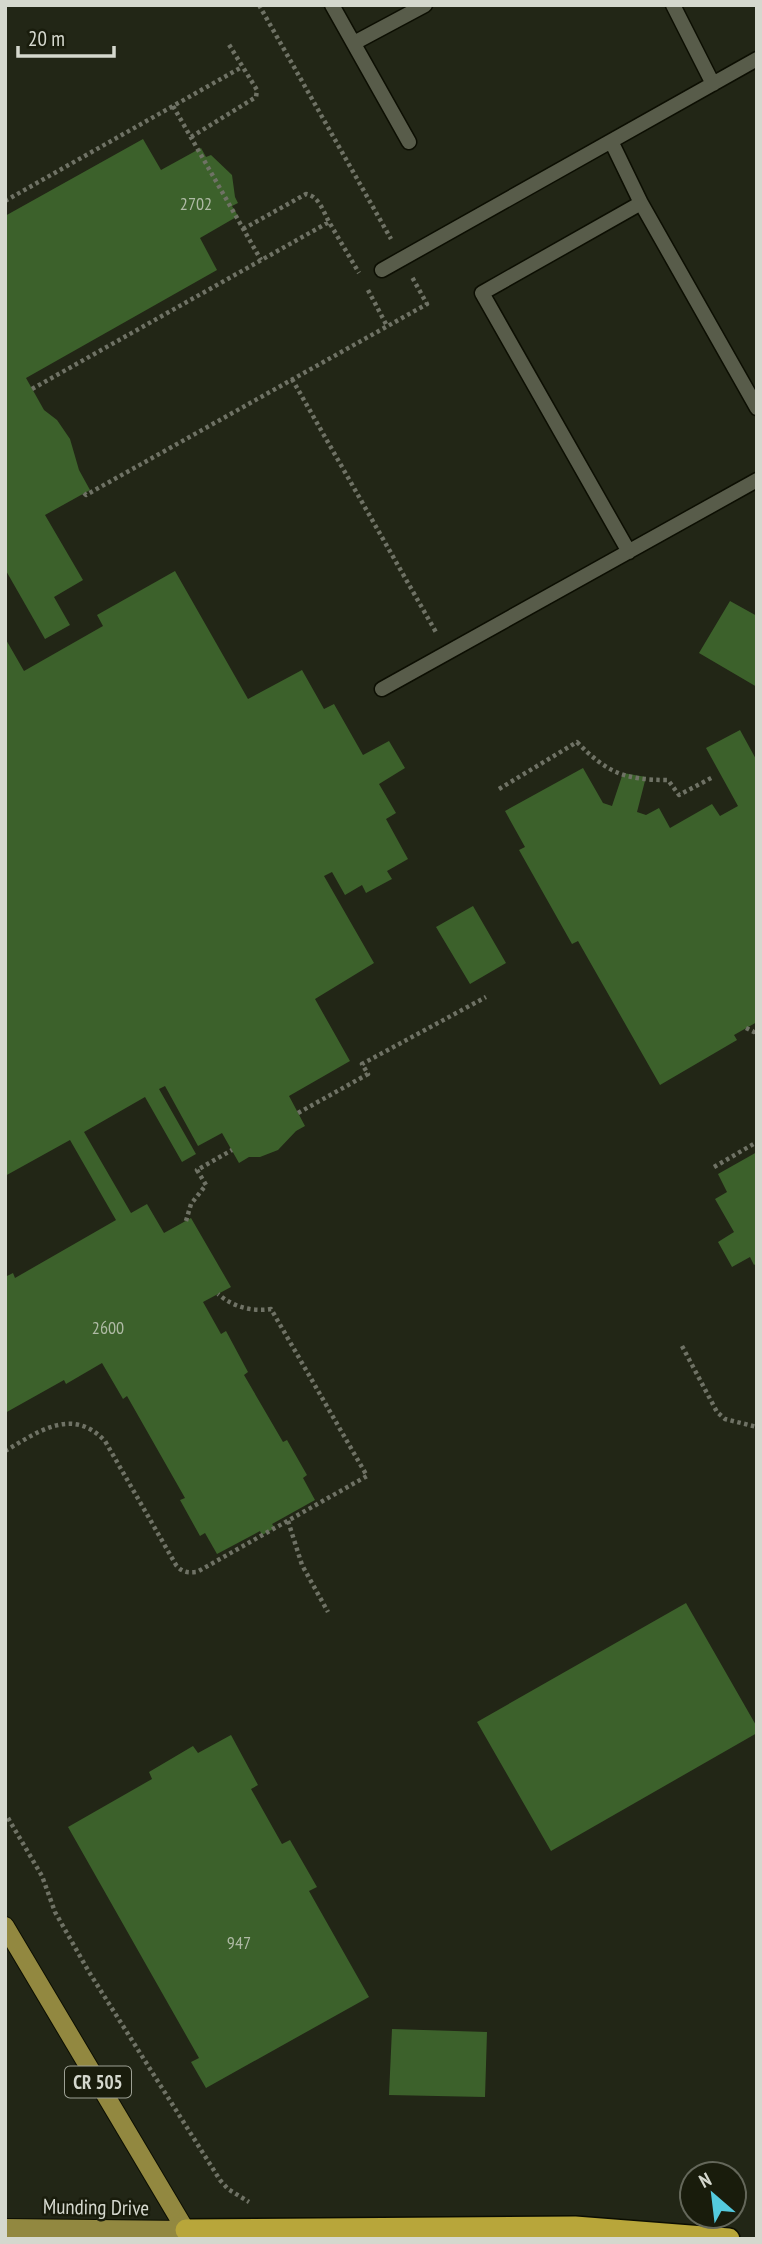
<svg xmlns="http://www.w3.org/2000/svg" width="762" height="2244" font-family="'PT Sans Narrow',sans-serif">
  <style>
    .building { fill: #3c612b }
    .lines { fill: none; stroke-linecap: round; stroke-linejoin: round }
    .service-casing { stroke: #0c0e02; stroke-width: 17 }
    .primary-casing { stroke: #0c0e02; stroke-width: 20 }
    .motorway-casing { stroke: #0c0e02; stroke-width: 24 }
    .path { stroke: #6f7265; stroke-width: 4.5; stroke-dasharray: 3.5 3.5; stroke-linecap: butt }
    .service { stroke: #585c4a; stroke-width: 14 }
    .primary { stroke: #928840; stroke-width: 18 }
    .motorway { stroke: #b8a63a; stroke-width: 21 }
    .labels { text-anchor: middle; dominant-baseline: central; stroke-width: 5; stroke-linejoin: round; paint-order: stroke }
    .number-label { font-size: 18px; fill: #afbaa5 }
    .shield { fill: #191c0c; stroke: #9da094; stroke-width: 2 }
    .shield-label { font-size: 19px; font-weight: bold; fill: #d5d8ce }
    .street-label { font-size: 21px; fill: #d5d8ce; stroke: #191c0c }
  </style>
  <rect width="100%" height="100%" fill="#222616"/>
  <path class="building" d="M143,139L161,170L201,148L206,157L211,155L232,175L235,197L238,203L232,206L238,216L200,238L217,270L26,378L44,410L57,420L70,439L79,470L90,490L45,515L83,580L54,597L70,625L45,639L5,569V216Z
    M175,571L248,699L302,670L324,709L334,704L363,755L389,741L405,768L379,784L396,813L386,819L408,859L387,871L392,879L366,893L362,885L345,895L332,872L324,876L374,963L315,999L350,1061L289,1096L305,1126L296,1131L278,1150L260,1157H249L239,1163L222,1133L198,1146L165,1086L159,1089L196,1154L182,1162L145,1097L84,1132L131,1213L147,1204L164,1233L191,1218L231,1287L203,1302L221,1334L226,1331L248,1372L244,1375L283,1442L287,1440L307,1475L303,1478L315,1500L272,1524L275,1528L262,1535L260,1531L217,1554L205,1533L200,1536L180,1500L185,1498L127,1396L123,1399L102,1363L66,1384L64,1380L5,1413V1277L13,1273L15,1278L116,1220L70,1140L5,1176V638L24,671L103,626L97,615Z
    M730,601L757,616V687L699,653Z
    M740,730L757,761V1022L734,1035L737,1040L660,1085L578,941L572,944L519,850L525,847L505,811L583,768L603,803L612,806L623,773L646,777L637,812L646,815L659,808L670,828L712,804L720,816L738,806L706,748Z
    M473,906L506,963L470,984L436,927Z
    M757,1152V1263L754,1265L750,1257L732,1267L718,1242L734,1232L715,1199L727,1192L718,1174Z
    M686,1603L757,1727V1733L551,1851L477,1722Z
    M231,1735L258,1785L251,1789L282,1844L290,1840L317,1887L309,1891L369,1997L206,2088L191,2062L199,2058L68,1827L152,1779L149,1772L193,1746L198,1753Z
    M392,2029L487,2032L485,2097L389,2095Z"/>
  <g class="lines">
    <g class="service-casing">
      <path id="service" d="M332,5L409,142
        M673,5L713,84
        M354,43L425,5
        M611,141L641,203L757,408
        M382,270L757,59
        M629,552L482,293L641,203
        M382,689L757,480"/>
    </g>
    <g class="primary-casing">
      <path id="primary" d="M5,1926L191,2239
        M5,2228L186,2230"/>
    </g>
    <g class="motorway-casing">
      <path id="motorway" d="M186,2230L575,2227L729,2239"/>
    </g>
    <path class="path" d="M259,5L391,239
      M173,106L261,260
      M191,137L256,97L257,90L228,43
      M5,201L242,67
      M243,229L306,194C319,196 323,211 329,222
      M368,290L387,326
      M292,379L437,634
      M32,389L329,222L359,273
      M84,493L86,495L427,304L412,277
      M499,789L577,742C607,773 625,780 668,780L679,795L713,777
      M746,1028L754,1032L757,1030
      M298,1113L368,1074L362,1064L486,997
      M714,1167L757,1142
      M186,1221L191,1204L206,1185L197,1170L232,1150
      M682,1346L717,1412L725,1419L757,1427
      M5,1451C38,1432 72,1406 105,1441L176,1565C182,1572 187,1573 197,1572L367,1476L271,1309C252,1312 233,1307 218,1294
      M288,1521L302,1565L328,1612
      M8,1818L42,1876L55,1912L89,1972L220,2180L228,2189L249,2202"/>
    <use href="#service" class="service"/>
    <use href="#primary" class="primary"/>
    <use href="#motorway" class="motorway"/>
  </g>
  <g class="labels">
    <g class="number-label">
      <text x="196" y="203">2702</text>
      <text x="108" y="1327">2600</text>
      <text x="239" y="1942">947</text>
    </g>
    <rect class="shield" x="65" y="2066.5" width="66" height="31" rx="5"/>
    <g class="shield-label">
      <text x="98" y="2082">CR 505</text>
    </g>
    <g class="street-label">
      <text transform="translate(96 2207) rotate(1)">Munding Drive</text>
    </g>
  </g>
  <rect width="762" height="2244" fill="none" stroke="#d5d8ce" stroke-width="14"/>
  <g transform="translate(713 2195) rotate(332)"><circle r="33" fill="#191c0c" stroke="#64675a" stroke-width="2"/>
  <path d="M0-5L12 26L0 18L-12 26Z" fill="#54cade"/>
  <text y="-10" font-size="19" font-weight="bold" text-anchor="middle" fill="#d5d8ce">N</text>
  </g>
  <path d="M18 46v10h96v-10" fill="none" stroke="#d5d8ce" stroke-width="3.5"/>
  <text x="28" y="46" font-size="21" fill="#d5d8ce" stroke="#191c0c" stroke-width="5" paint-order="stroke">20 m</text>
</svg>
